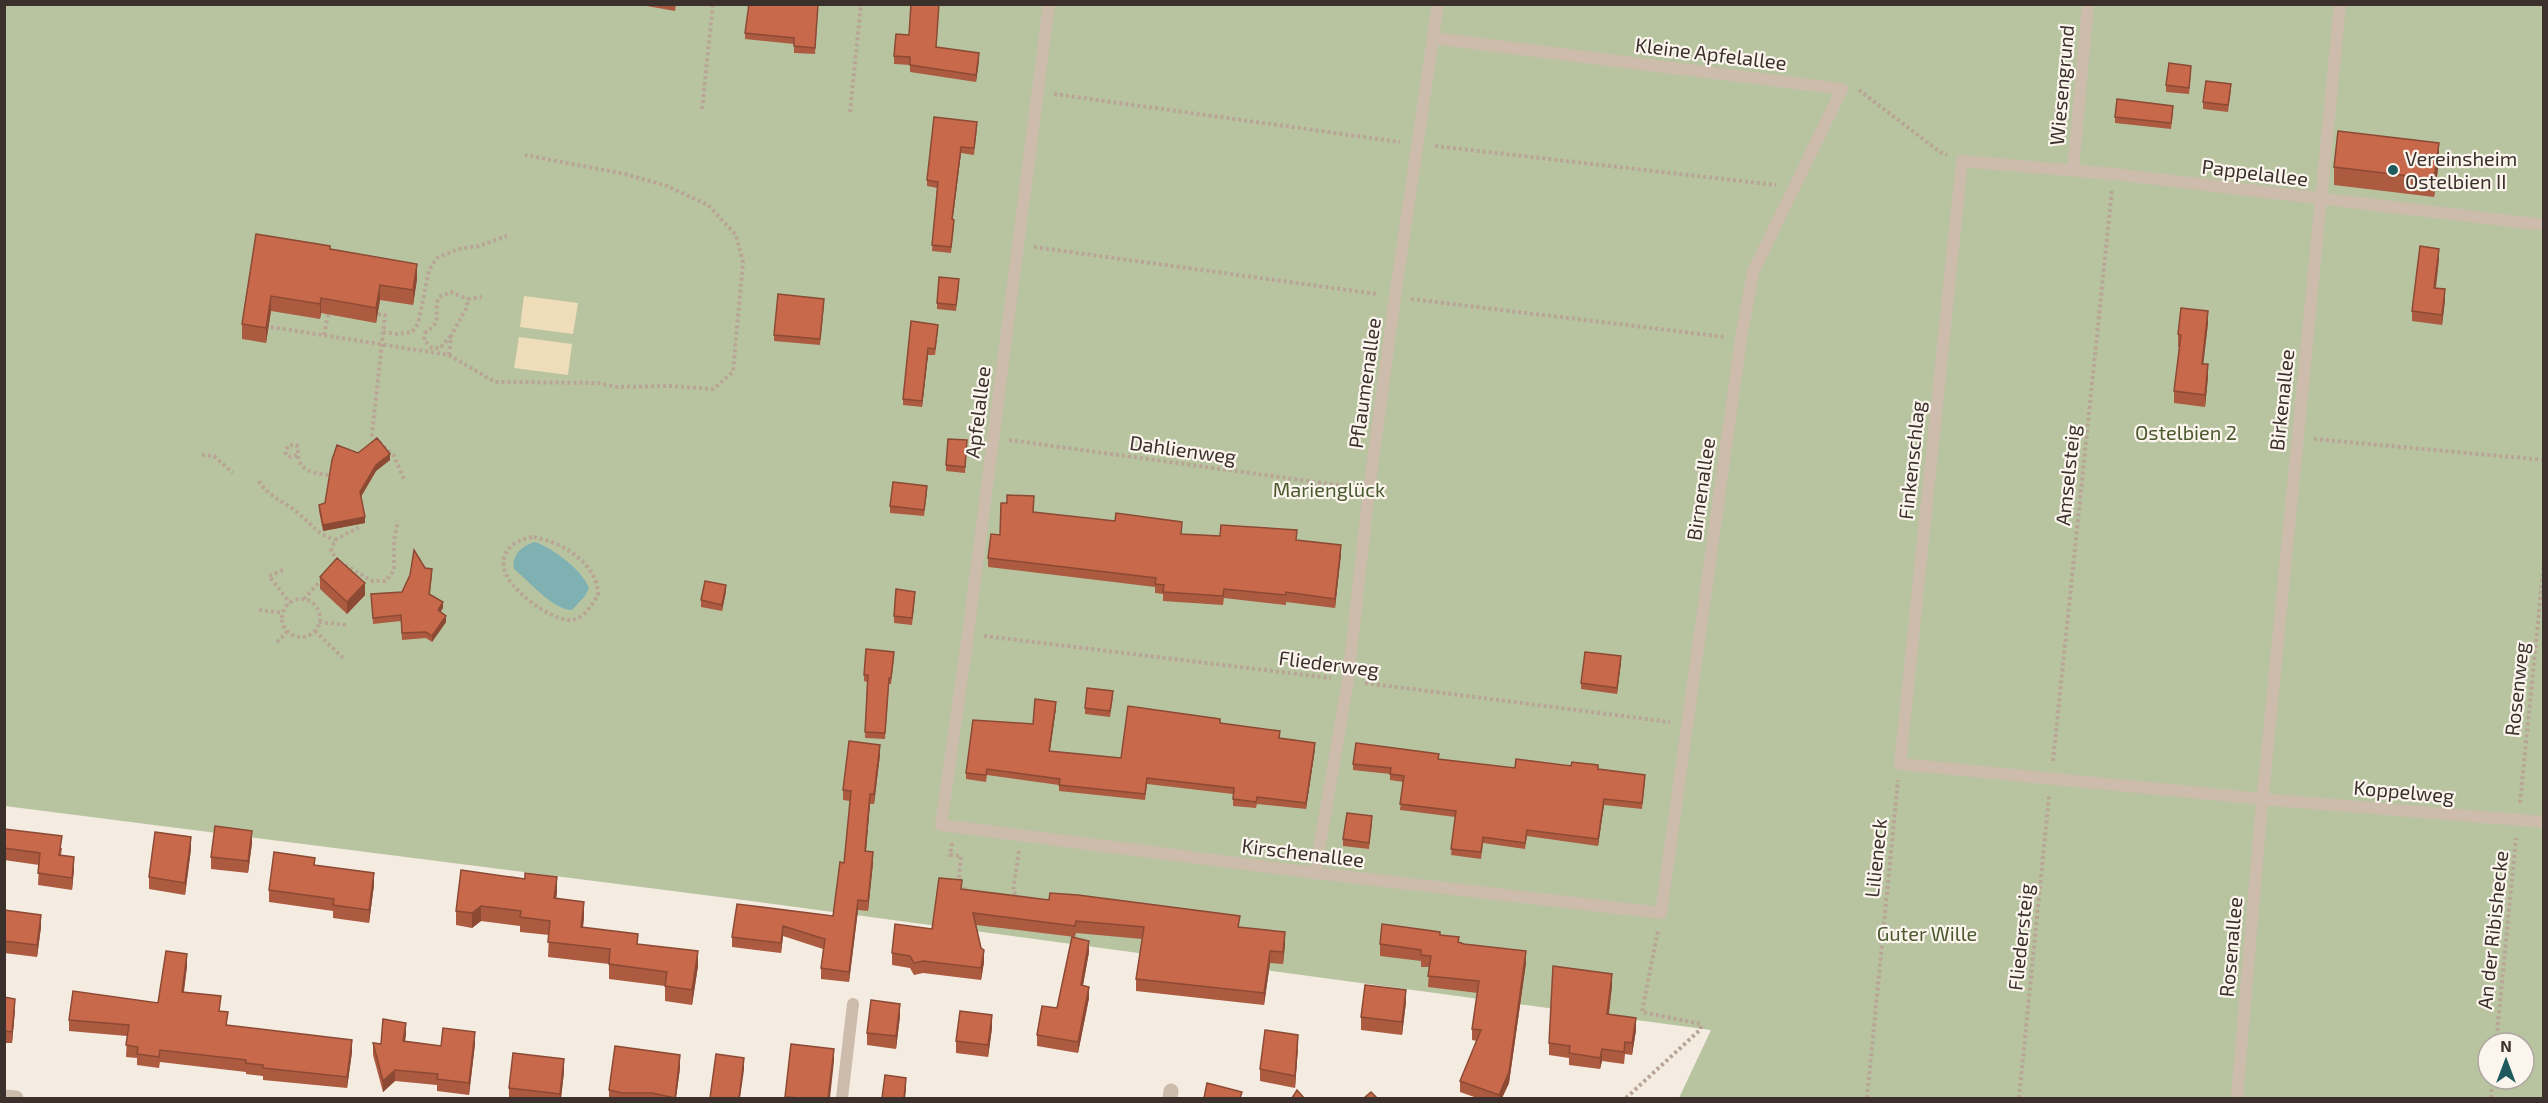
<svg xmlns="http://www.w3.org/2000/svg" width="2548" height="1103" font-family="'Exo 2',sans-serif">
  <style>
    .green { fill: #b8c4a0; fill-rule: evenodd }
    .sand { fill: #efdcb8 }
    .water { fill: #7fb0b2 }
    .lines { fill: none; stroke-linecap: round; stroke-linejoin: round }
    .path { stroke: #b9a596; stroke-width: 4; stroke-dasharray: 3 3; stroke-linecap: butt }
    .lane { stroke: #cdbbac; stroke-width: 12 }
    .street { stroke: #cdbbac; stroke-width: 15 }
    .wall { fill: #ac5a40 }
    .shaded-wall { fill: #8c4a34 }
    .building { fill: #c8694b; stroke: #8c4a34; stroke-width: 1.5 }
    .poi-dot { fill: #1f5a5e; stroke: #fbf5ee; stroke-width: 2 }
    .labels { text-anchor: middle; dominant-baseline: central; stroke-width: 4.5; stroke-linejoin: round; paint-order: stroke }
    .street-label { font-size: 20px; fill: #3b302b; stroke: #fbf5ee }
    .poi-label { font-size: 20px; fill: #3b302b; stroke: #fbf5ee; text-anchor: start }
    .park-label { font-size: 20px; fill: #4a5a2e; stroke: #fbf5ee }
  </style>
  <rect width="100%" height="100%" fill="#f4ebe1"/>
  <path class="green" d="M5,5H2543V1098H1679L1711,1030L759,902L5,806ZM2488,1043H2524V1079H2488Z"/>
  <path class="sand" d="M524,296L578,303L573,334L520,327Z
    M519,337L572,344L568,375L514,368Z"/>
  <path class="water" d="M535,542C553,548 582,570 589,588L585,596L572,610C553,610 528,580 514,569C511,556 522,545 535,542Z"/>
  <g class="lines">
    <path class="path" d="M1859,90L1940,152L1947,155
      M1054,94L1400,142
      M702,109L713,4
      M850,112L861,4
      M1435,146L1776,185
      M1034,247L1377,294
      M1411,299L1725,337
      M378,314L385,315L372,435L394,456L404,479
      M271,327L449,355L495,382L598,383L617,387L669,386L713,389L733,372L743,262L736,235L708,205L667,186L625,174L525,155
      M383,332L397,334L412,332L418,324L429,270L437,258L458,249L479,246L507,236
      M324,335L329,310
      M451,336L440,348H432L424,340L425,333C445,319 432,315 439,297L451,292L468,299
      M449,355L451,336L467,307L468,299L482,297
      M2314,439L2544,460
      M1009,440L1352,487
      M202,455L214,456L233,473
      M297,455L291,457L286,455L285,451L289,445H296L298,447C299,450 297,453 298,456C300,474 322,474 335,476
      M259,481C268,497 284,501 298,513C315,527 313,531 335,540
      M534,537C561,542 598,563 598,595C593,603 586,615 576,619C558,626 516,594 508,578C495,555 512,539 534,537Z
      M338,561L331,551L335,540L361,526
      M345,565L372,581H386L394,570V540L398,521
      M283,570L269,576L290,603
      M304,599L323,578
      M282 618a19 19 0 1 1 38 0a19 19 0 1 1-38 0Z
      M259,610L283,613
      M319,622L347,625
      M315,631L343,658
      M984,636L1331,678
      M277,642L288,631
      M1365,683L1670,722
      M2053,761L2112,190
      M2520,803L2544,561
      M952,843L950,855L961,856L958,888L965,889L964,893
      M1019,851L1013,891L1020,900
      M2496,1043L2516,838
      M1626,1098L1701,1029V1024L1642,1012L1658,930
      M1867,1098L1898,780
      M2019,1098L2049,796
      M2491,1098L2493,1079"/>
    <path class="lane" d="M1049,4L968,634L941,825L1315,873L1661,913L1741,339L1753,272L1842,89L1433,38
      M2073,170L2088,4
      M2544,225L2114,174L1962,161L1900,764L2262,799L2544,822
      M1315,873L1348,680L1369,490L1395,297L1438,4
      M842,1098L853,1004
      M2237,1098L2260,825L2340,4"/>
    <path class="street" d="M4,1097L16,1098
      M1170,1098L1171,1091"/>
  </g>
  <path class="wall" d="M647,4H676L675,11L647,6Z
    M818,4L815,54L794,53V44L745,39V33Z
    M939,4L936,47L979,61L976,82L910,72V65L894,64V56Z
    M2191,72L2189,94L2166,92V85Z
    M2231,90L2228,112L2203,109V102Z
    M2173,112L2171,129L2115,123V117Z
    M977,128L974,155L961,153L952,219L954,226L951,253L932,251L937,188L927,186V180Z
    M2439,162L2434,197L2334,185V167Z
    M256,234L330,249L417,279L413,305L380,300L376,323L321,313L320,319L271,311L266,343L242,339V324Z
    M2439,259L2436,288L2445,300L2442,325L2412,321V311Z
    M959,286L956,311L937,309V303Z
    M824,305L820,345L774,341V335Z
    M2208,323L2203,364L2208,377L2205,407L2174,403V391L2179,347H2178V334Z
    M938,331L935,355H928L922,407L903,405V399Z
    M967,446L965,473L946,471V465Z
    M358,453L390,460L376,471L361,497L365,523L323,531L319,511V505L325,503Z
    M927,492L924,516L890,513V506Z
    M1034,512L1181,534L1297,540L1341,554L1335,608L1286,602V605L1224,598L1223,605L1163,601V594L1155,593V587L988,567V558Z
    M425,568L432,575L430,594L443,608L440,612L446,622L432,642L426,638L402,640L401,621L373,624L371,594L402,592L410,575Z
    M320,577L365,595L347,614L320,589Z
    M726,591L722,611L701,607V600Z
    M915,598L912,625L894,623V616Z
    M894,658L891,684H889L885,739L865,738L867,682L864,681V675Z
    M1621,662L1617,694L1581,689V683Z
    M1113,697L1110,717L1085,714V708Z
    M1056,708L1050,751L1121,758L1220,723L1280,738L1315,749L1306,809L1257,804L1256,808L1233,806V794L1147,784L1145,800L1059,791V785L987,775L986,782L966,779V773Z
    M880,755L874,804H870L866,851L873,863L868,911L858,910L849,982L821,979V968L823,949L783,936L781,953L732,947V937L833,916L844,863L850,801L843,800V790Z
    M1439,759L1515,768L1571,766L1598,769L1645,781L1642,809L1604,805L1598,846L1527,836L1525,849L1483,843L1481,859L1451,855L1455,817L1400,810L1403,782L1390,780V774L1353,770V764Z
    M1372,823L1369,849L1343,846V839Z
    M4,829L62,848L61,855L74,869L72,890L38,885L39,865L4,860Z
    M252,843L248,873L211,869V857Z
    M191,849L185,895L149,889V877Z
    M315,866L374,885L369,923L333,918V911L269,902V890Z
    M962,889L1240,927L1285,944L1283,964L1270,963L1264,1005L1136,991V979L1142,939L1076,933L1075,937L976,925L984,962L981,980L923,973L914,975L910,968L892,965V953L932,929Z
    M557,892L556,898L584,917L583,928L638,944L698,966L692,1005L665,1001V986L609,979V964L548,957L549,935L520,932V926L481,921L472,928L456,925V911Z
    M4,910L41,927L37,957L4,953Z
    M1440,935L1459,942L1526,963L1509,1083L1502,1098H1477L1460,1092V1081L1477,1041L1472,1040V1029L1478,993L1428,987L1429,967H1421V961L1380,956V944Z
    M1089,952L1083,985L1089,998L1078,1053L1037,1046V1035L1057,1008Z
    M187,966L184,992L220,1011L228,1026L352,1052L347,1088L263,1080V1076L246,1074V1072L160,1062L159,1068L137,1065V1058L126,1057L127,1036L69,1031V1020L158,1003Z
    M1612,986L1609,1014L1636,1030L1632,1055L1625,1054L1624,1064L1602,1061L1600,1069L1569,1065V1058L1549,1055V1043Z
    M4,997L15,1010L12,1043H4Z
    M1406,1002L1402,1035L1361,1030V1017Z
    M900,1016L896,1049L867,1045V1033Z
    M992,1028L988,1057L956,1053V1041Z
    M406,1034L405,1041L441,1046L475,1044L469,1095L437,1091V1085L395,1081L383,1092L373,1055V1043L381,1044Z
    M1298,1047L1295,1088L1260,1081V1069Z
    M680,1068L676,1098H609V1090Z
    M564,1072L561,1098H509V1088Z"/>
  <path class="shaded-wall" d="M979,53V61L976,82V75Z
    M2439,143V162L2434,197V179Z
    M961,147V153L952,226V219Z
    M2439,249V259L2434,299V288Z
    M417,264V279L413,305V290Z
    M380,285V300L376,323V308Z
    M2445,289V300L2442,325V315Z
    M271,296V311L266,343V328Z
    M321,298V313L320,319V304Z
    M2208,311V323L2202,376V364Z
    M928,348V355L922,407V401Z
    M2208,364V377L2205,407V395Z
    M390,454V460L376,471L360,498V492L376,465Z
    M365,517V523L323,531V525Z
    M1341,545V554L1335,608V599Z
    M365,583V595L347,614V602Z
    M726,585V591L722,611V605Z
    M443,602V608L438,616V610Z
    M446,616V622L432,642V636Z
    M1621,656V662L1617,694V688Z
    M1056,702V708L1049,757V751Z
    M1315,743V749L1306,809V803Z
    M880,745V755L874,804V794Z
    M870,794V804L865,861V851Z
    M1604,799V805L1598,846V839Z
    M252,831V843L248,873V861Z
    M191,837V849L185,895V883Z
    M873,852V863L868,911V901Z
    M74,857V869L72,890V878Z
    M374,873V885L369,923V910Z
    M557,877V892L554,913V898Z
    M858,900V910L849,982V972Z
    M584,902V917L581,942V927Z
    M481,906V921L472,928V913Z
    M41,915V927L37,957V945Z
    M783,926V936L781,953V943Z
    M1285,932V944L1283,964V952Z
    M1089,941V952L1081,996V985Z
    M984,950V962L981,980V968Z
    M698,951V966L692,1005V990Z
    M1270,951V963L1264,1005V993Z
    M1526,951V963L1509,1083L1502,1098H1499Z
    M187,954V966L182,1003V992Z
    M1612,974V986L1607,1026V1014Z
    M1089,987V998L1078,1053V1042Z
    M1406,990V1002L1402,1035V1022Z
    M15,999V1010L12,1043V1032Z
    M900,1004V1016L896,1049V1036Z
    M992,1015V1028L988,1057V1045Z
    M1636,1018V1030L1632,1055V1043Z
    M406,1023V1034L403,1053V1041Z
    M475,1032V1044L469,1095V1083Z
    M1298,1035V1047L1295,1088V1076Z
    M352,1040V1052L347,1088V1077Z
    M834,1049V1061L830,1098H828Z
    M1602,1049V1061L1600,1069V1058Z
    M680,1055V1068L676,1098H675Z
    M744,1058V1070L740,1098H739Z
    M564,1059V1072L561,1098H560Z
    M395,1070V1081L383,1092V1081Z
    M906,1078V1090L905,1098H904Z"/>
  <path class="building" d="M749,4H818L815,48L794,46V38L745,33Z
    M911,4H939L936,47L979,53L976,75L910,65V57L894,56L896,34L909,35Z
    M2169,63L2191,66L2189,88L2166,85Z
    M2206,81L2231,84L2228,105L2203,102Z
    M2117,99L2173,106L2171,123L2115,117Z
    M934,117L977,122L974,148L961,147L952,219L954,220L951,247L932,245L938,182L927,180Z
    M2338,131L2439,143L2434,179L2334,167Z
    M256,234L330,246V249L417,264L413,290L380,285L376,308L321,298L320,304L271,296L266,328L242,324Z
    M2420,246L2439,249L2434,288L2445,289L2442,315L2412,311Z
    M939,277L959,279L956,305L937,303Z
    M778,294L824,299L820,339L774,335Z
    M2181,308L2208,311L2202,364H2208L2205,395L2174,391L2181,335L2178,334Z
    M911,321L938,325L935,349L928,348L922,401L903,399Z
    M377,438L390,454L376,465L360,492L365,517L323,525L319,505L325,503L332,460L337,445L358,453Z
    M948,439L967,440L965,467L946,465Z
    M893,482L927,486L924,510L890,506Z
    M1007,495L1034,496L1033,512L1115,521L1116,513L1182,522L1181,534L1220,536L1221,525L1297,530L1296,540L1341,545L1335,599L1286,592V595L1224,589L1223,596L1163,592L1164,585L1155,584L1156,578L988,558L991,534L1000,535L1001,503H1007Z
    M414,550L425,568L432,569L429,594L443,602L438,610L446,616L432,636L426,632L402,633L401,615L373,618L371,594L402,592L410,575Z
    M337,558L365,583L347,602L320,577Z
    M705,581L726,585L722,605L701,600Z
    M896,589L915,592L912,618L894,616Z
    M866,649L894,652L891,678H889L885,733L865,732L868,675H864Z
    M1585,652L1621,656L1617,688L1581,683Z
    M1087,688L1113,691L1110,711L1085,708Z
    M1035,699L1056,702L1049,751L1121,758L1128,706L1220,719V723L1280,731L1279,738L1315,743L1306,803L1257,797L1256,802L1233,799L1234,788L1147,778L1145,794L1059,785L1060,779L987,769L986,775L966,773L973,720L1033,724Z
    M849,741L880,745L874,794H870L865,851L873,852L868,901L858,900L849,972L821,968L825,939L783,926L781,943L732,937L737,904L833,916L840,862L844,863L851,791L843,790Z
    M1356,743L1439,754L1438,759L1515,768L1516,759L1571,766L1572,762L1598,765V769L1645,775L1642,803L1604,799L1598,839L1527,830L1525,843L1483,837L1481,852L1451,849L1456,811L1400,804L1404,776L1390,774L1391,768L1353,764Z
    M1347,813L1372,816L1369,843L1343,839Z
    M215,826L252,831L248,861L211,857Z
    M4,829L62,836L59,855L74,857L72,878L38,873L40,853L4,848Z
    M155,832L191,837L185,883L149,877Z
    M274,852L315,858L314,865L374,873L369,910L333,905L334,899L269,890Z
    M461,870L525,879V873L557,877L554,898L584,902L581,927L638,934L637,944L698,951L692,990L665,986L667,972L609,964L610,949L548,942L550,921L520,917L521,911L481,906L472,913L456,911Z
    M939,878L962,880L961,889L1049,900L1050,893L1078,895L1240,916L1238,927L1285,932L1283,952L1270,951L1264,993L1136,979L1144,927L1076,921L1075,926L973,913L981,948L984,950L981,968L923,961L914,963L910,956L892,953L895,924L932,929Z
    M4,910L41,915L37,945L4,941Z
    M1382,924L1440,932V935L1459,937L1458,942L1464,944L1526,951L1509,1072L1499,1095L1460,1081L1481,1030L1472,1029L1479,981L1428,976L1431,956L1421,955V950L1380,944Z
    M1072,937L1089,941L1081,985L1089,987L1078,1042L1037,1035L1042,1006L1057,1008Z
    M166,951L187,954L182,992L221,996L219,1011L228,1012L226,1025L352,1040L347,1077L263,1068V1065L246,1063V1060L160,1050L159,1057L137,1054L138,1047L126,1045L129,1025L69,1020L73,991L158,1003Z
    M1553,966L1612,974L1607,1014L1636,1018L1632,1043L1625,1042L1624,1052L1602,1049L1600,1058L1569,1053L1570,1046L1549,1043Z
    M1365,985L1406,990L1402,1022L1361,1017Z
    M4,997L15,999L12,1032L4,1031Z
    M871,1000L900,1004L896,1036L867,1033Z
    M960,1011L992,1015L988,1045L956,1041Z
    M383,1019L406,1023L403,1041L441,1046L443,1028L475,1032L469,1083L437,1079L438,1074L395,1070L383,1081L373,1043L381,1044Z
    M1265,1030L1298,1035L1295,1076L1260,1069Z
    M791,1044L834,1049L828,1098H801L785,1097Z
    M615,1046L680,1055L675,1098L652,1093H622L609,1090Z
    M513,1053L564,1059L560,1094L509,1088Z
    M716,1054L744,1058L739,1098H710Z
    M885,1075L906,1078L904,1098H882Z
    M1207,1083L1242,1092L1240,1098H1204Z
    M1297,1090L1304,1098H1292Z
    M1371,1092L1377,1098H1364Z"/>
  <circle class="poi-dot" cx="2393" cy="170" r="6"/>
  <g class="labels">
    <g class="street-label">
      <text transform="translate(1711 53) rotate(7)">Kleine Apfelallee</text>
      <text transform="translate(2061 85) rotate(-85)">Wiesengrund</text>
      <text transform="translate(2255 172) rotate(7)">Pappelallee</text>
      <text transform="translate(1364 383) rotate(-82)">Pflaumenallee</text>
      <text transform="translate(2281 400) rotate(-84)">Birkenallee</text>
      <text transform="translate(977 412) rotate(-83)">Apfelallee</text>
      <text transform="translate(1183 449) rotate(8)">Dahlienweg</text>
      <text transform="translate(1911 460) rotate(-84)">Finkenschlag</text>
      <text transform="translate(2067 475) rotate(-84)">Amselsteig</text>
      <text transform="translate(1700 489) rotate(-82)">Birnenallee</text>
      <text transform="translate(1329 663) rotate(7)">Fliederweg</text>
      <text transform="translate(2516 689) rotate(-84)">Rosenweg</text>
      <text transform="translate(2404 791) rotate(5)">Koppelweg</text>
      <text transform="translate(1303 852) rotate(7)">Kirschenallee</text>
      <text transform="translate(1875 858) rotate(-84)">Lilieneck</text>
      <text transform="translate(2492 930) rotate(-84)">An der Ribishecke</text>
      <text transform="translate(2020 937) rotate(-84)">Fliedersteig</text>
      <text transform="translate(2230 947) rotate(-85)">Rosenallee</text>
    </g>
    <g class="poi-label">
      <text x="2405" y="158">Vereinsheim<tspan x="2405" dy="23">Ostelbien II</tspan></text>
    </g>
    <g class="park-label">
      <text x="2186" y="432">Ostelbien 2</text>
      <text x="1329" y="489">Marienglück</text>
      <text x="1927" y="933">Guter Wille</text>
    </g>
  </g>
  <rect width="2548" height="1103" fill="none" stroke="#3b302b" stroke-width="12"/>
  <g transform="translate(2506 1061)"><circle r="28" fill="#fbf5ee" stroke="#aea6a0" stroke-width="1.5"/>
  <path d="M0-4.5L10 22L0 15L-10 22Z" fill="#1f5a5e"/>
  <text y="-9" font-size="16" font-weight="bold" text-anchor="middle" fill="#3b302b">N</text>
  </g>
</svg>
